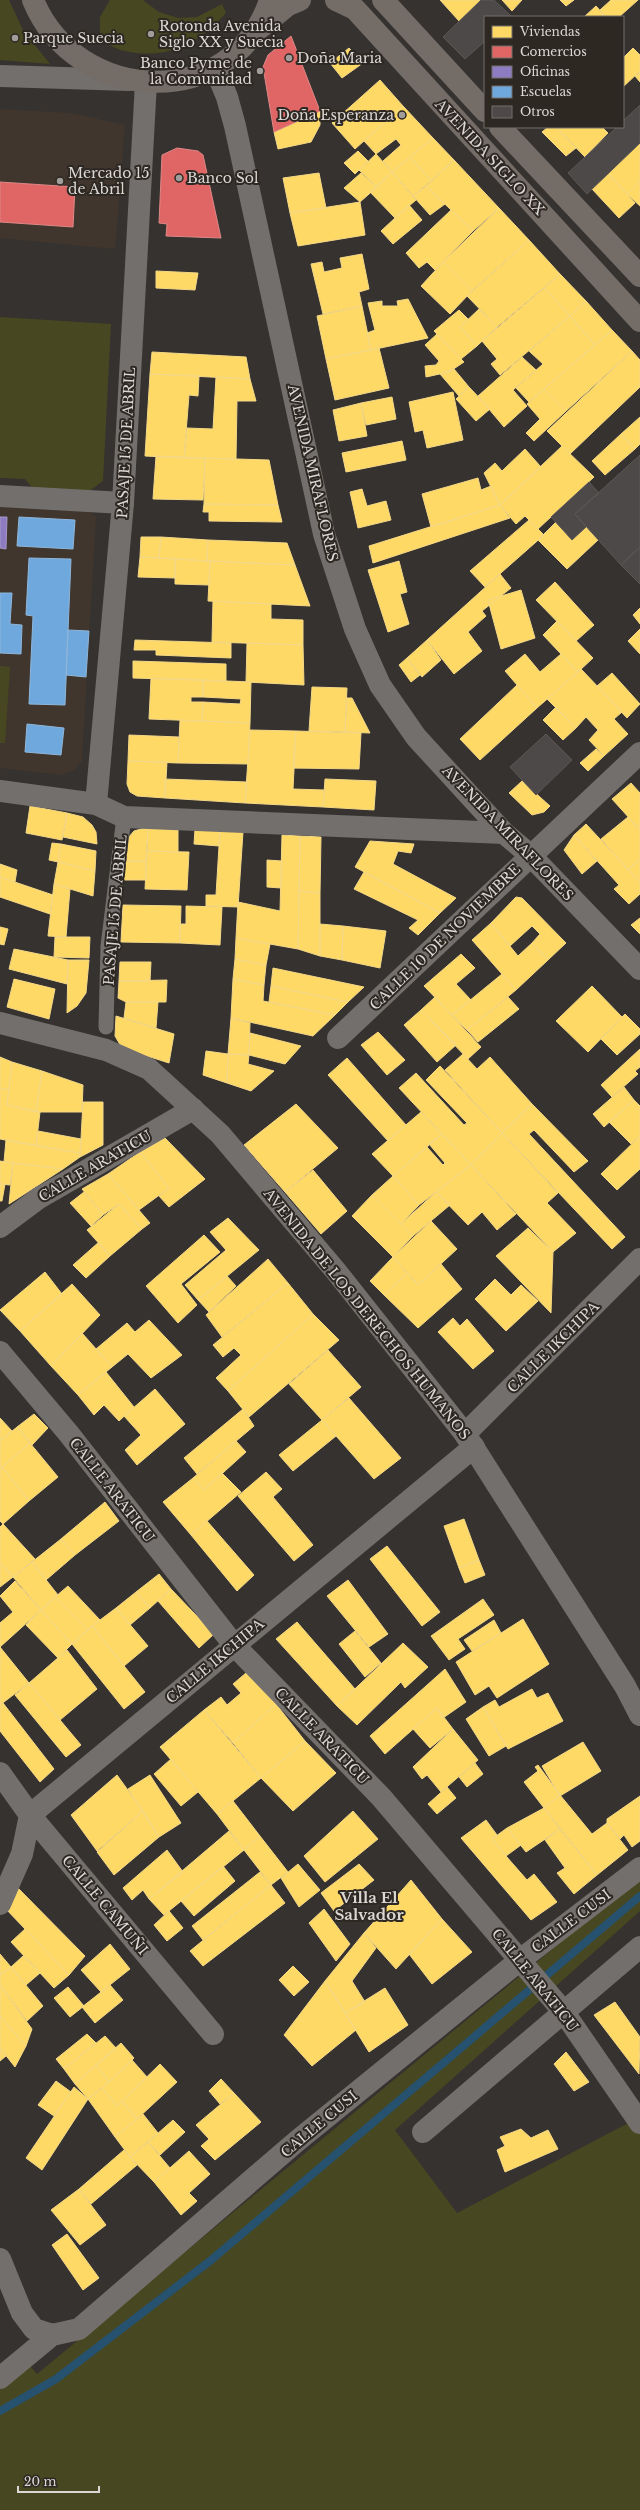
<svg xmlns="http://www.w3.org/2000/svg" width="640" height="2510" font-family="'Libre Baskerville',serif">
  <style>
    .built { fill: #40362d }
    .green { fill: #474821 }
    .homes { fill: #ffd966; stroke: #f4d887 }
    .shops { fill: #e06666; stroke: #de8887 }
    .offices { fill: #8e7cc3; stroke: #a597c8 }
    .schools { fill: #6fa8dc; stroke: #8fb6da }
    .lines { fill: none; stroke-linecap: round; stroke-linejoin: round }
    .stream { stroke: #26516f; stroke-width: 8 }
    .building { fill: #4d4948; stroke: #5b5856 }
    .service { stroke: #726f6d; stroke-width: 15 }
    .pedestrian { stroke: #726f6d; stroke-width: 22 }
    .minor { stroke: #726f6d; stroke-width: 22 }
    .tertiary { stroke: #726f6d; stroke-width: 22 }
    .secondary { stroke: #726f6d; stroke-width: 22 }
    .trunk { stroke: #746c67; stroke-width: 22 }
    .poi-dot { fill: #a19d9a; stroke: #2e2823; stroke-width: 1.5 }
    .labels { text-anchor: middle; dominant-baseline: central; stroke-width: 4; stroke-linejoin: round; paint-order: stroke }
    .poi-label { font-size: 14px; fill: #dbd7d4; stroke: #2e2823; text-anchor: start }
    .street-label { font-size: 14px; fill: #dbd7d4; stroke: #2e2823 }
    .neighbourhood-label { font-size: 15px; font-weight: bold; fill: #dbd7d4; stroke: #2e2823 }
  </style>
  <rect width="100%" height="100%" fill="#35322f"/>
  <path class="built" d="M0,109L71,113L125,125L115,249L0,238Z
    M0,505L87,510L96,516L82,761L74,770L61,775L0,768Z"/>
  <path class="green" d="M0,0H9L23,30L50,64L0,60Z
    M110,0H143L159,12L178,18L197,17L222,4L226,13C200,42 170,59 130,52C117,50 107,46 100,34V17Z
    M0,317L111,324L103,481L88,492L35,491L25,479L0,478Z
    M0,666L10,667L5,743H0Z
    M640,1877V1911L395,2130L457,2213L634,2120L640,2127V2510H0V2373L22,2357L37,2374Z"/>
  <path class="homes" d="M440,0H482L459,21Z
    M502,0H522L512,11Z
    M560,0H574L566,6Z
    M611,0H638L619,17H606L600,10Z
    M596,6L606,17H584Z
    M349,48L363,63L342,78L330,63Z
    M633,48L640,55V71L623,87V58Z
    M640,72V82L635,76Z
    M380,80L403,106L355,149L332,123Z
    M403,106L433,138L392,172L383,161L401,145L396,139L376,154L364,141Z
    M320,111V125L311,142L278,149L274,132Z
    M548,127H556L576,148L566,156L542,132Z
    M556,127H602L608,133L585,157Z
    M433,138L454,160L431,181L410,157Z
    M640,143V181L627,194L608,173Z
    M358,151L368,161L355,174L344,163Z
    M376,154L392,172L377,187L359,170Z
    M410,157L431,181L413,196L392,172Z
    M454,160L499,208L473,231L426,186Z
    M392,172L416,200L395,218L370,192Z
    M319,173L326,208L290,213L283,178Z
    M361,173L377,187L360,202L344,188Z
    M608,173L635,203L619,218L592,189Z
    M640,181V206L627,194Z
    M426,186L445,204L430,215L413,196Z
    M360,202L365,235L298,246L290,213Z
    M409,205L422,220L393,244L381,231Z
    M499,208L529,240L472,291L443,262Z
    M451,210L473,231L435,270L427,262L419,268L406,253Z
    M529,240L560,274L497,327L467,296Z
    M362,254L369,289L359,292L362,306L323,314L311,264L322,262L324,272L342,268L340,258Z
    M443,262L472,291L450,314L421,286Z
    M156,271L198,273L195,290L156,288Z
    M560,274L586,301L570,316L544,288Z
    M544,288L570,316L500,375L491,364L497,359L482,341Z
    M408,299L428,338L371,350L367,333L375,330L368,303L382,301V306H398L397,301Z
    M586,301L612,330L595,345L570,316Z
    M362,306L371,350L326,359L317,316Z
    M479,309L497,327L477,346L460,327Z
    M459,310L468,319L460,327L477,346L461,359L434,331Z
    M570,316L595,345L529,402L516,388L543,364L529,351Z
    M612,330L632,351L566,411L544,389Z
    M437,334L464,362L449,372L426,377L425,366L436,365L439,361L425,345Z
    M379,348L389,388L335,400L326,359Z
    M632,351L640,360V387L570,454L547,431Z
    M152,352L246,357L250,379L150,374Z
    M522,357L536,370L513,390L527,406L504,427L478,396Z
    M454,369L469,387L459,396L440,374Z
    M150,374L199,376L198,396L189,395L184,458L145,456Z
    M216,377L250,379L256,401H237L236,459L184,458L187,428L213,429Z
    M469,387L490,409L476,421L456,399Z
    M544,389L566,411L534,441L526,433L540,419L527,404Z
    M453,392L463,440L427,448L423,430L415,432L409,402Z
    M392,397L396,419L366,425L361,403Z
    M361,403L367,436L339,441L333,410Z
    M640,417V444L635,449L621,434Z
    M621,434L635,449L605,475L592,461Z
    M402,441L406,460L346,472L342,453Z
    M562,446L594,477L538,529L525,516L516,524L500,505Z
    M525,449L541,467L500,505L484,473L495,463L502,471Z
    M156,456L205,458L203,500L153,499Z
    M205,458L269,460L278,505L204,504Z
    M478,478L481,490L491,486L500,505L431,527L422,494Z
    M362,489L367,506L386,501L391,520L358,528L350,492Z
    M204,504L278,505L282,522L209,521V512H203Z
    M500,505L510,518L373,563L369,546Z
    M529,520L544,535L485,587L470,571Z
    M556,522L572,540L586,527L598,540L567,569L538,540Z
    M141,537H161L159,558L140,557Z
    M161,537L208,540L207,561L159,558Z
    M208,540L287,543L295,565L207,561Z
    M140,557L175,559V578L138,577Z
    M175,559L210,561L209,585L175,584Z
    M210,561L295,565L310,606L208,601Z
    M399,561L407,592L400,594L409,624L388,632L368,570Z
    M500,574L511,588L482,611L486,616L468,632L482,651L454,674L427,640Z
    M555,582L594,625L576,641L536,600Z
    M521,590L535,638L501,649L488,600Z
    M213,601L271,604V619L303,620V645L212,642Z
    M640,608V624L633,615Z
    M557,621L593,658L578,672L543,635Z
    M640,629V654L628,641Z
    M135,640L231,643V658L156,655V650H134Z
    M427,640L441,660L422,677L407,658Z
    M247,643L303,645L304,685L246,682Z
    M525,654L540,672L561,654L578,672L537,708L505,671Z
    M407,658L420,675L411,682L399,665Z
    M133,661L226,664V681L133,678Z
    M581,669L622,712L614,719L628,734L604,756L589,740L598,730L586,717L576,728L547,699Z
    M612,673L640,704L627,718L597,686Z
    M151,678L203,680V697H191V702H203L202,721L149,719Z
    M203,680L251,682L250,723L202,721L203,702L240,704L241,699L203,697Z
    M517,685L537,708L480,760L460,739Z
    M312,687L347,688L345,732L309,731Z
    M347,698H352L370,733L345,732Z
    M556,707L576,728L563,740L543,720Z
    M180,720L250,723L248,764L178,763Z
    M250,730L296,731L293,789L324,790L323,807L245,803Z
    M296,731L361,733L359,769L293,768Z
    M129,735L179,737L178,763L128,761Z
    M596,749L604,756L588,771L580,763Z
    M128,761L167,762L165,798L137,796L130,792L127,784Z
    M165,779L247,782L245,803L165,798Z
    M325,779L376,781L374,810L323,807Z
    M522,781L550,806L544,812L532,815L509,793Z
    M631,783L640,793V830L612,799Z
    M30,806L67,813L62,840L26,833Z
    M67,813L83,817L92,825L96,832L97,844L63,837Z
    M628,817L640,830V859L628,870L601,839Z
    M586,824L640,882V894L629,904L614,889L619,885L574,835Z
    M148,827L146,861H125L128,838L134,831Z
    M148,827L178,828V852L147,851Z
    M195,829L220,830L219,846L194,844Z
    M220,830L243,832L238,907L206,906V895H216Z
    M282,835L300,836L298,949L236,938L238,902L280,911Z
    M574,835L597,861L582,874L564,850Z
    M300,836L321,837L320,893L299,891Z
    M370,841L414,844L411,853L398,851L393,864L456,898L440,913L355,867Z
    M52,843L61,844L58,862L49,860Z
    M61,844L96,851L95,871L58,862Z
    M147,851L189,852L187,890L145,889Z
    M640,859V882L628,870Z
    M267,860L282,861L281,888L267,887Z
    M125,861H146V880H124Z
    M58,862L95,871L93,896L54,884Z
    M0,864L17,870L15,882L0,877Z
    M364,872L440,913L418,935L409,928L418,920L354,889Z
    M0,877L53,895L50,914L0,897Z
    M54,884L70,889L66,937L48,936Z
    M299,891L320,893V956L298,949Z
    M516,897L522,898L566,943L548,960L532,943L540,934L532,926L510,946L491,923Z
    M123,905L181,906L180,943L121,942Z
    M186,906L222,907L220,945L180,943V924H186Z
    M640,918V934L631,925Z
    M491,923L518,956L532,943L548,960L516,990L472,940Z
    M320,924L343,926L342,960L320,956Z
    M343,926L386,931L380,968L342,960Z
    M0,927L8,929L4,945L0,944Z
    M55,937H90L89,958L54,957Z
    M236,938L270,944L266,965L235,959Z
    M14,949L68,960L67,984L9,969Z
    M461,954L475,968L456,984L471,1000L452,1015L424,986Z
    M235,959L266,965L264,985L233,979Z
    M68,960H89L86,993L77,1006L67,1013Z
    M120,962H151L150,981H119Z
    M273,968L364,987L348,1002L271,986Z
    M502,974L516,990L467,1030L452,1015Z
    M14,979L55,989L49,1019L7,1007Z
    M233,979L264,985L263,1001L335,1015L313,1036L231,1018Z
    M167,980L166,1002H126L118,998L119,981Z
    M271,986L348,1002L335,1015L269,1002Z
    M592,986L622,1017L588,1052L556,1021Z
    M435,997L481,1047L468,1059L421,1010Z
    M508,997L519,1009L478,1042L467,1030Z
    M126,1002H158L156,1028L124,1018Z
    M421,1010L456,1045L437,1062L404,1025Z
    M625,1014L640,1029V1034L617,1055L601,1039Z
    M116,1016L174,1034L169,1063L122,1048L115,1036Z
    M231,1018L250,1023L249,1055L228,1054Z
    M378,1032L405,1060L387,1075L361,1045Z
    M250,1033L301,1046L285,1064L249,1055Z
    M640,1049V1067L635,1071L638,1074L612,1097L601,1085Z
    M206,1051L228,1054L227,1083L203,1075Z
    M228,1054L249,1055L248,1064L274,1071L251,1091L227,1083Z
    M463,1054L477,1069L490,1057L532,1104L502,1133L445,1070Z
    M0,1057L12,1062L9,1090L0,1088Z
    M347,1058L406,1125L388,1141L328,1075Z
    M12,1062L42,1071L36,1112L7,1105Z
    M440,1066L502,1133L471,1165L399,1088L416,1073L464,1125L467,1123L426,1080Z
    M42,1071L83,1085L82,1112H36Z
    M624,1087L634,1100L604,1127L593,1114Z
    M0,1088L9,1090L7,1105L40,1112L36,1146L0,1139Z
    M634,1100L640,1106V1136L631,1144L609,1122Z
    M83,1102H103V1145L80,1157Z
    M296,1104L338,1148L285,1192L244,1145Z
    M532,1104L588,1161L574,1172L534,1130L529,1134L625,1237L612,1249L502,1133Z
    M421,1112L442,1134L393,1176L372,1154Z
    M38,1131L81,1139L80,1153L36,1146Z
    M502,1133L558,1193L547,1203L576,1233L553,1252L471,1165Z
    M442,1134L471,1165L419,1205L393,1176L427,1147L443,1165L445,1163L429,1144Z
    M640,1136V1169L617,1190L601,1174Z
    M165,1138L205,1179L169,1207L159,1196L169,1188L140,1152Z
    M6,1140L80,1153V1157L63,1169L4,1162Z
    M140,1152L169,1188L139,1210L108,1174Z
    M0,1161L13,1163L10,1185L0,1184Z
    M13,1163L63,1169L9,1204Z
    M471,1165L516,1214L497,1230L482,1212L468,1225L436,1192Z
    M313,1170L347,1211L321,1234L285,1192Z
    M108,1174L150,1223L142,1229L119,1204L103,1215L82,1189Z
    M393,1176L419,1205L401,1224L372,1195Z
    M0,1184H5L2,1201H0Z
    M84,1192L103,1215L91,1226L70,1203Z
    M436,1192L450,1205L413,1236L401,1224Z
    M372,1195L413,1236L393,1257L352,1216Z
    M119,1204L142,1229L110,1256L87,1230Z
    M228,1218L259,1250L198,1300L185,1285L226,1250L210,1232Z
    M431,1221L457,1249L418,1285L393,1257Z
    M528,1228L553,1252L551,1313L496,1256Z
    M204,1235L220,1252L181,1284L197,1305L178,1323L146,1286Z
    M99,1242L110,1256L86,1278L73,1265Z
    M393,1257L407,1273L384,1295L370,1281Z
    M268,1259L288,1283L222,1337L206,1315Z
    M441,1264L462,1289L418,1328L384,1295L407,1273L418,1285Z
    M45,1272L62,1294L20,1331L0,1310Z
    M227,1276L236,1286L209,1312L198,1300Z
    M495,1279L511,1295L521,1285L538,1301L506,1331L475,1299Z
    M288,1283L313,1314L228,1391L216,1378L241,1355L234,1348L223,1357L213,1345Z
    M72,1284L100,1315L51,1366L20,1331Z
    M313,1314L339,1340L249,1417L228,1391Z
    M453,1318L460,1326L467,1319L494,1351L473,1369L438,1332Z
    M149,1320L182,1355L151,1378L128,1354L112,1367L96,1349L127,1323L135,1332Z
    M82,1333L112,1367L78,1395L51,1366Z
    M328,1350L361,1387L322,1420L289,1384Z
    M106,1372L134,1407L119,1421L104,1405L94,1415L78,1395Z
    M155,1389L185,1424L137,1465L125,1450L141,1435L124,1416Z
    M349,1398L401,1458L374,1479L322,1420Z
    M243,1409L254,1426L197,1474L184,1458Z
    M34,1414L48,1428L32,1445L17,1427Z
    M0,1418L12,1431L0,1441Z
    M322,1420L336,1436L293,1471L279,1455Z
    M17,1427L30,1443L0,1469V1441Z
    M236,1441L246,1452L204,1490L193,1478Z
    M30,1443L58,1477L29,1501L2,1467Z
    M2,1467L29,1501L3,1524L0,1521V1469Z
    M266,1472L282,1489L273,1497L313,1545L294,1561L238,1496Z
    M222,1473L241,1492L191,1535L163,1502L193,1478L204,1490Z
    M105,1502L119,1521L75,1555L61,1539Z
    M464,1519L479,1560L459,1568L444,1526Z
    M207,1521L254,1575L237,1591L191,1535Z
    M3,1524L35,1559L13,1577L0,1563V1527Z
    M61,1539L75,1555L46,1580L32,1562Z
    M387,1546L440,1612L422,1626L370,1559Z
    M479,1560L485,1575L465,1583L459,1568Z
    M32,1562L58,1595L41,1610L13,1577Z
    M0,1563L13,1577L0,1587Z
    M159,1574L171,1589L150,1608L136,1592Z
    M348,1580L388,1634L369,1647L327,1596Z
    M15,1581L41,1610L0,1647V1623L13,1612L0,1596Z
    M68,1586L100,1620L88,1630L55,1597Z
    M171,1589L214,1634L199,1648L158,1601Z
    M136,1592L150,1608L130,1625L116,1608Z
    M55,1597L88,1630L72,1644L41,1610Z
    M483,1599L494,1615L458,1639L465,1649L449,1660L431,1636Z
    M116,1608L148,1646L124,1666L92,1626Z
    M41,1610L72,1644L58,1658L26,1625Z
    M523,1619L549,1664L497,1698L489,1686L475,1695L456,1662Z
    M494,1620L501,1633L472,1651L464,1640Z
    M297,1622L355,1689L337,1706L276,1639Z
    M92,1626L145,1692L124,1709L72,1644Z
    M355,1631L381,1663L365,1677L339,1644Z
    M403,1643L428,1667L405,1688L401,1682L357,1725L337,1706Z
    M0,1647L29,1683L0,1705Z
    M67,1650L97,1689L60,1720L29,1683Z
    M445,1669L466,1702L443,1718L437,1708L385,1754L370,1736Z
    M246,1673L276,1704L233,1743L204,1710L221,1697L227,1705L241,1693L233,1684Z
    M29,1683L81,1745L66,1757L15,1695Z
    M532,1689L537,1698L548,1693L563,1721L508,1749L483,1707L495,1700L499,1707Z
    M3,1703L54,1769L40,1782L0,1731V1705Z
    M276,1704L305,1741L261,1778L233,1743Z
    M483,1707L506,1746L489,1756L466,1719Z
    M437,1708L453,1729L430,1748L413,1729Z
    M204,1710L261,1778L217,1814L160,1747Z
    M453,1729L478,1760L441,1792L427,1775L422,1779L413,1767Z
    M305,1741L336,1773L293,1811L261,1778Z
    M583,1742L601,1771L560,1796L542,1766Z
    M171,1759L198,1792L181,1806L154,1774Z
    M475,1763L483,1774L467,1787L459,1777Z
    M538,1765L560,1795L544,1808L524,1782L538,1771L535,1767Z
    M117,1775L143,1811L97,1851L71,1815Z
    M150,1775L181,1823L159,1837L128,1789Z
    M447,1787L456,1798L437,1814L428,1804Z
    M560,1795L592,1834L607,1823L628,1850L597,1875L544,1808Z
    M640,1796V1841L632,1847L624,1835L620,1839L607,1823V1819Z
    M233,1801L260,1836L244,1850L217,1814Z
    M544,1808L560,1829L526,1852L507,1828Z
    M143,1811L159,1837L114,1875L97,1852Z
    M353,1811L378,1839L325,1882L304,1856Z
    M486,1820L497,1835L492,1839L506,1856L527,1880L534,1874L557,1902L531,1920L461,1838Z
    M507,1828L521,1845L506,1856L492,1839Z
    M560,1829L597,1875L574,1894L557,1873L565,1868L545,1840Z
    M229,1831L244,1850L164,1915L149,1899Z
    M260,1836L288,1872L271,1885L244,1850Z
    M167,1850L183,1872L149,1899L143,1890L132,1900L123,1888Z
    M298,1864L320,1890L299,1907L281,1878Z
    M359,1864L374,1880L334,1911L321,1893Z
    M223,1866L235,1881L194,1916L181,1901Z
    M260,1872L271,1885L203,1940L192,1926Z
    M411,1880L442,1919L396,1969L364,1933Z
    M271,1885L285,1903L203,1966L190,1951Z
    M17,1887L85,1956L69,1975L4,1907Z
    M324,1909L350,1944L336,1961L309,1923Z
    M169,1911L183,1928L167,1941L154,1925Z
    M442,1919L472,1952L432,1984L409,1954Z
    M25,1929L69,1975L54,1988L11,1942Z
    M364,1933L376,1948L352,1981L365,2002L345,2013L325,1981Z
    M110,1944L130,1969L101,1992L81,1970Z
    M0,1954L11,1967L0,1975Z
    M23,1956L40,1973L26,1985L11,1967Z
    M293,1966L309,1982L294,1996L279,1980Z
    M11,1967L43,2006L27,2021L0,1985V1975Z
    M325,1981L356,2030L312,2066L284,2035Z
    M0,1985L32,2029L26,2046L0,2016Z
    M110,1985L123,2000L95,2023L82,2007Z
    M68,1987L84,2006L70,2017L54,1998Z
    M385,1988L408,2025L369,2052L345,2013Z
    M615,2002L640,2037L639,2074L594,2015Z
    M0,2016L26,2046L15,2067L0,2048Z
    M87,2034L96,2043L64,2069L56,2059Z
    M105,2036L116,2048L75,2084L64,2069Z
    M121,2043L134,2058L109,2082L96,2065Z
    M0,2048L6,2056L0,2061Z
    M566,2052L589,2082L574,2091L554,2064Z
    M132,2060L147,2077L117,2106L102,2088Z
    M160,2064L177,2082L137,2119L122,2101Z
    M96,2065L109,2082L88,2099L75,2084Z
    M221,2079L234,2093L220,2104L209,2091Z
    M56,2081L71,2092L54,2116L38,2105Z
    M74,2087L88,2099L42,2170L26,2158Z
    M102,2088L117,2106L122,2101L137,2119L115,2137L88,2099Z
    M234,2093L261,2122L215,2160L201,2146L209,2139L196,2125Z
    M143,2114L158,2133L130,2157L115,2137Z
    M173,2120L185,2132L160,2155L148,2142Z
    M521,2129L531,2138L548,2130L558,2149L505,2172L497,2150L505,2146L500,2137Z
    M148,2142L170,2168L154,2182L130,2157Z
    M124,2150L137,2165L91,2204L79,2189Z
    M189,2151L210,2174L189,2193L197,2201L181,2215L154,2182Z
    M79,2189L106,2225L80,2245L51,2210Z
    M67,2234L99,2278L83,2290L52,2245Z"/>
  <path class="shops" d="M291,36L320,111L274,132L263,67L268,55Z
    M177,148L198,151L203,155L221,238L166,236L167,224L159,223L162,155Z
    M0,182L75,187L73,227L0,222Z"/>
  <path class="offices" d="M0,517H7L6,549L0,548Z"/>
  <path class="schools" d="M19,517L75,520L73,549L17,546Z
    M29,558L71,559L65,705L29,704L33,616L26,615Z
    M0,593H12L10,624L22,625L21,654L0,653Z
    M68,630L89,631L86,677L66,675Z
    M27,724L64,728L61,755L25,752Z"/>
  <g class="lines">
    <path class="stream" d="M0,2411L56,2379L210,2261L640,1896"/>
  </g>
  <path class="building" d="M481,0H494L512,17H485V41L465,59L443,37Z
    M640,105V143L587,194L568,173L617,127H623V121Z
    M640,455V547L621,565L575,514Z
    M589,482L599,493L575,514L586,527L572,540L551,517Z
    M640,547V584L621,565Z
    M546,734L572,760L536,795L510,767Z"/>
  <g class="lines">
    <path class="service" d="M106,1027L108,946L124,817"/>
    <path class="pedestrian" d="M0,496L123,503"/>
    <path class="minor" d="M0,791L96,804L124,817L504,833
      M96,804L123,503L146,82
      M338,1038L640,753
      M0,1227L39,1198L193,1109
      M0,1352L69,1434L234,1645L381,1797L563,2011L640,2123
      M465,1434L640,1259
      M0,1773L30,1815L213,2034
      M0,1904L22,1854L30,1815L474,1447
      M423,2132L640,1947
      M0,2259L22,2313L34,2329L52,2335
      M0,2378L52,2335L79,2329L297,2141L520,1960L640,1868"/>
    <path class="tertiary" d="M215,68L227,97L235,126L324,534L355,629L380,685L416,737L504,833L530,855L640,969
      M0,1023L106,1050L149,1069L220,1134L335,1270L465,1434L625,1686L640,1715"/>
    <path class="secondary" d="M0,76L129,80"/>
    <path class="trunk" d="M33,0C76,105 233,113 270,0
      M336,0L355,9L640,321
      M383,0L485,111
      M260,28L288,5L300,0
      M500,127L640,276"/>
  </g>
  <g class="poi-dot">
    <circle cx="151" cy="34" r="4"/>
    <circle cx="15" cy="38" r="4"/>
    <circle cx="289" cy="58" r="4"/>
    <circle cx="260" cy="71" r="4"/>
    <circle cx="402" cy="115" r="4"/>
    <circle cx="179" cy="178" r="4"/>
    <circle cx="60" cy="181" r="4"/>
  </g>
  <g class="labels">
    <g class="poi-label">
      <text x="159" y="26">Rotonda Avenida<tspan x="159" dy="16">Siglo XX y Suecia</tspan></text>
      <text x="23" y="38">Parque Suecia</text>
      <text x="297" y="58">Doña Maria</text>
      <text x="252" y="63" text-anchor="end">Banco Pyme de<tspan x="252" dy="16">la Comunidad</tspan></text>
      <text x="394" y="115" text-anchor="end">Doña Esperanza</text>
      <text x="68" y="173">Mercado 15<tspan x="68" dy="16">de Abril</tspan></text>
      <text x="187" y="178">Banco Sol</text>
    </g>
    <g class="street-label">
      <text transform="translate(490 157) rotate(47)">AVENIDA SIGLO XX</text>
      <text transform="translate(126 443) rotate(-87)">PASAJE 15 DE ABRIL</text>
      <text transform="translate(313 473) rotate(77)">AVENIDA MIRAFLORES</text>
      <text transform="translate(508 833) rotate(46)">AVENIDA MIRAFLORES</text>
      <text transform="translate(115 910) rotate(-85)">PASAJE 15 DE ABRIL</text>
      <text transform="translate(445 937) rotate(-44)">CALLE 10 DE NOVIEMBRE</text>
      <text transform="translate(95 1166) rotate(-30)">CALLE ARATICU</text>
      <text transform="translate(367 1314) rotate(51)">AVENIDA DE LOS DERECHOS HUMANOS</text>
      <text transform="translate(553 1347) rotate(-45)">CALLE IKCHIPA</text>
      <text transform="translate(112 1490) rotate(52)">CALLE ARATICU</text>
      <text transform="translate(215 1661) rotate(-40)">CALLE IKCHIPA</text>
      <text transform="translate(322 1736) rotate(46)">CALLE ARATICU</text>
      <text transform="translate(105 1905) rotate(50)">CALLE CAMUÑI</text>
      <text transform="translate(571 1921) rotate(-37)">CALLE CUSI</text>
      <text transform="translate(535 1980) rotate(51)">CALLE ARATICU</text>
      <text transform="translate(319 2124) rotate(-40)">CALLE CUSI</text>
    </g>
    <g class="neighbourhood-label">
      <text x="369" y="1897">Villa El<tspan x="369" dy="17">Salvador</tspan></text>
    </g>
  </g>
  <rect x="484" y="16" width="140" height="112" fill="#2e2823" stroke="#736e6a"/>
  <rect x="492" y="26" width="20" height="12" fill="#ffd966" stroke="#736e6a"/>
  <text x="520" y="36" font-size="12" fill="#dbd7d4">Viviendas</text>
  <rect x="492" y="46" width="20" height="12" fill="#e06666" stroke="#736e6a"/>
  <text x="520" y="56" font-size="12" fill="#dbd7d4">Comercios</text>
  <rect x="492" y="66" width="20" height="12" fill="#8e7cc3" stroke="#736e6a"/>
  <text x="520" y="76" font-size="12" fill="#dbd7d4">Oficinas</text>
  <rect x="492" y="86" width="20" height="12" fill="#6fa8dc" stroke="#736e6a"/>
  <text x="520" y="96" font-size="12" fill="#dbd7d4">Escuelas</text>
  <rect x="492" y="106" width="20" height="12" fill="#4d4948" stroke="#736e6a"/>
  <text x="520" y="116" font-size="12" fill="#dbd7d4">Otros</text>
  <path d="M18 2486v6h81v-6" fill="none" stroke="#dbd7d4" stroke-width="2"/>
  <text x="24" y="2486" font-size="12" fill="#dbd7d4" stroke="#2e2823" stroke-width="3" paint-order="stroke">20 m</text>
</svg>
